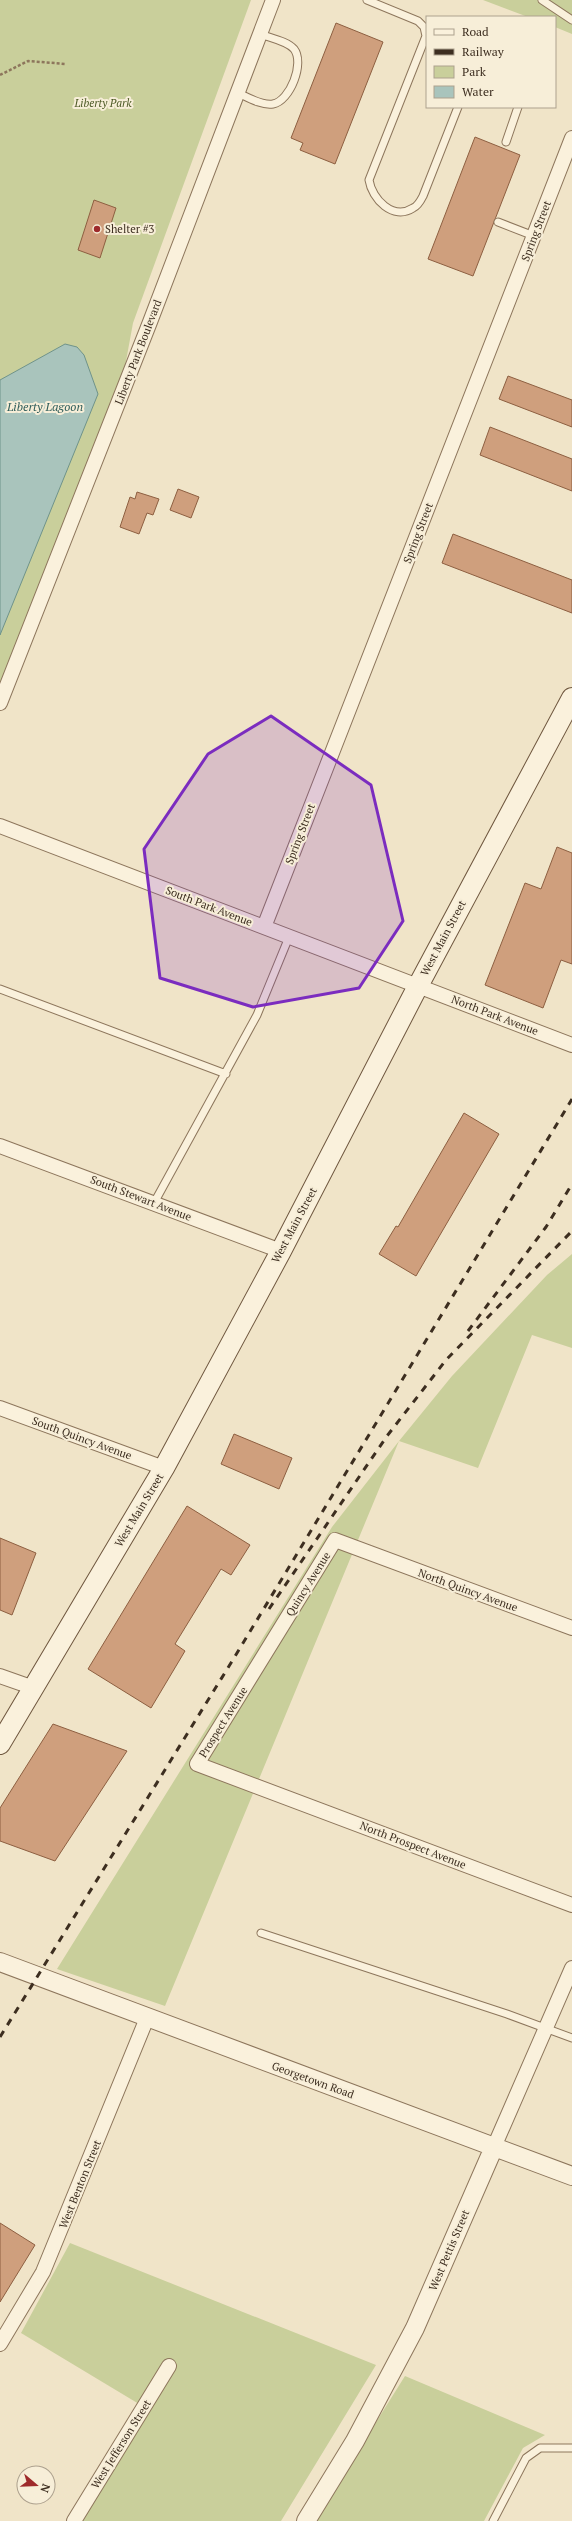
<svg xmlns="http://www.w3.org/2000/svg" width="572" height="2521" font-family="'PT Serif',serif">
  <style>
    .green { fill: #c9cf9b }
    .water { fill: #a9c4bc; stroke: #6f938a }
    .building { fill: #cf9f7d; stroke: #8d5f41 }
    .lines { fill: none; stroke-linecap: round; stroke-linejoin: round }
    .service-casing { stroke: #8d765c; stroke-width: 9 }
    .minor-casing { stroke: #8d765c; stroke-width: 16 }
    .tertiary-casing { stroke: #8d765c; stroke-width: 20 }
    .secondary-casing { stroke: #6f573f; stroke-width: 22 }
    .path { stroke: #8d765c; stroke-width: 2.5; stroke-dasharray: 3 2; stroke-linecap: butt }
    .service { stroke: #faf1dc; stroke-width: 7 }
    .minor { stroke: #faf1dc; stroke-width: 14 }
    .tertiary { stroke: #faf1dc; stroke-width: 18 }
    .secondary { stroke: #faf1dc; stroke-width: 20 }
    .rail { stroke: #3d2e20; stroke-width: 3; stroke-dasharray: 7 7; stroke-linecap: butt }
    .marked { fill: #7b2cbf; fill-opacity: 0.2; stroke: #7b2cbf; stroke-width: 3; stroke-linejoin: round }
    .poi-dot { fill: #9e2a2b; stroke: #f7eed8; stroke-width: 1.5 }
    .labels { text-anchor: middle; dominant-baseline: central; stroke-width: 4; stroke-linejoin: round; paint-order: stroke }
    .park-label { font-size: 11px; font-style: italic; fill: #4d5a26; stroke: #f7eed8 }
    .poi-label { font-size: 11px; fill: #3d2e20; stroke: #f7eed8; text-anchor: start }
    .street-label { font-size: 11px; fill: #3d2e20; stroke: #f7eed8 }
    .water-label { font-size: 12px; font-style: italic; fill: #2f5d5a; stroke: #f7eed8 }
  </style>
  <rect width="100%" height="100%" fill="#f0e4c8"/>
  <path class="green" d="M0,0H251L133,323L124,372L0,690Z
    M483,0H572V34L555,27V17H528Z
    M572,1254V1348L532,1335L478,1468L399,1441L165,2006L57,1969L332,1527L399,1441L452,1376L547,1275Z
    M70,2243L376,2365L281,2521H69L139,2404L21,2333Z
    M405,2376L545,2435L523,2448L484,2521H314Z"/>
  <path class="water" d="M65,344L77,347L84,355L98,394L0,635V380Z"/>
  <path class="building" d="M336,23L383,42L335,164L300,150L303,143L291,138Z
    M475,137L520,155L473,276L428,259Z
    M94,200L116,208L100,258L78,250Z
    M508,376L572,400V427L499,399Z
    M490,427L572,459V491L480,455Z
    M178,489L199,497L191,518L170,510Z
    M137,492L159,499L153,515L147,513L139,534L120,527L130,497L135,499Z
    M453,534L572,580V613L442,563Z
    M557,847L572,853V964L561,960L543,1008L485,985L525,883L541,889Z
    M464,1113L499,1134L416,1276L379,1254L396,1226L398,1227Z
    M234,1434L292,1458L279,1489L221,1464Z
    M187,1506L250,1545L231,1575L221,1569L175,1644L185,1651L151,1708L88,1669Z
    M0,1538L36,1553L12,1615L0,1610Z
    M53,1724L127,1751L55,1861L0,1841V1808Z
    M0,2223L35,2245L0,2302Z"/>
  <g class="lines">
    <g class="service-casing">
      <path id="service" d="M367,0L418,21L424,27L426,36L369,180C372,199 393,221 413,208C418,206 421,200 423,196L458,107
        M542,0L572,20
        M238,93C247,97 262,106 273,104C290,101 305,63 294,49C287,41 270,38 260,34
        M506,142L518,107
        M498,222L534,236
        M0,989L226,1074
        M154,1203L257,1015L289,937
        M261,1933L507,2014L572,2038
        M493,2521L526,2458L540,2448H572"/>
    </g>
    <g class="minor-casing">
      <path id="minor" d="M0,703L150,322L273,0
        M0,826L572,1045
        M264,927L572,138
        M0,1146L281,1251
        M0,1408L164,1468
        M572,1628L335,1540L197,1764L572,1905
        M0,1676L34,1688
        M494,2147L572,1968
        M0,2344L43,2272L147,2018
        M74,2521L169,2366"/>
    </g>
    <g class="tertiary-casing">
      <path id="tertiary" d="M0,1962L572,2176
        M306,2521L355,2441L415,2328L494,2147"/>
    </g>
    <g class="secondary-casing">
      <path id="secondary" d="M0,1744L164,1468L281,1251L418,986L572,698"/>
    </g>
    <path class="path" d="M0,75L28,61L66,64"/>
    <use href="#service" class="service"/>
    <use href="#minor" class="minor"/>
    <use href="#tertiary" class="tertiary"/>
    <use href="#secondary" class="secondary"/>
    <path class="rail" d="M468,1331L546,1227L572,1184
      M269,1609L387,1436L446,1360L572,1231
      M0,2037L234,1658L572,1099"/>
  </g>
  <path class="marked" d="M271,716L371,785L403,921L359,988L253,1007L160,978L144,849L208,754Z"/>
  <circle class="poi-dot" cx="97" cy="229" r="4"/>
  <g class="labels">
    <g class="park-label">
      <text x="103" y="103">Liberty Park</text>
    </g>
    <g class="poi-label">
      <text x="105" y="229">Shelter #3</text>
    </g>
    <g class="street-label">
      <text transform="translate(536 231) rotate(-69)">Spring Street</text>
      <text transform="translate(138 352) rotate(-69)">Liberty Park Boulevard</text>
      <text transform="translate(418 533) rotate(-69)">Spring Street</text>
      <text transform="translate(300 834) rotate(-69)">Spring Street</text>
      <text transform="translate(209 906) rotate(21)">South Park Avenue</text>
      <text transform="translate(443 938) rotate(-62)">West Main Street</text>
      <text transform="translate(495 1015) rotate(21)">North Park Avenue</text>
      <text transform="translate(141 1198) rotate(21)">South Stewart Avenue</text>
      <text transform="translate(294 1225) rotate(-62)">West Main Street</text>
      <text transform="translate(82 1438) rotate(20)">South Quincy Avenue</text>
      <text transform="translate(139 1510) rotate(-59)">West Main Street</text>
      <text transform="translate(308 1584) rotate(-58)">Quincy Avenue</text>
      <text transform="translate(468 1590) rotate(20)">North Quincy Avenue</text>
      <text transform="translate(223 1722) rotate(-58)">Prospect Avenue</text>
      <text transform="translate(413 1845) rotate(21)">North Prospect Avenue</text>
      <text transform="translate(313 2080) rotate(20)">Georgetown Road</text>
      <text transform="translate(80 2184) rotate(-68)">West Benton Street</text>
      <text transform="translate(449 2250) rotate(-67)">West Pettis Street</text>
      <text transform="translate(121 2444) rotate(-58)">West Jefferson Street</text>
    </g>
    <g class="water-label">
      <text x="45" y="406">Liberty Lagoon</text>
    </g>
  </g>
  <rect x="426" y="16" width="130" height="92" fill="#f7eed8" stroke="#ada18e"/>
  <rect x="434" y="29" width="20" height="6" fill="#faf1dc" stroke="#ada18e"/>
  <text x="462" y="36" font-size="12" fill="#3d2e20">Road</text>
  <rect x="434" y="49" width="20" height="6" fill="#3d2e20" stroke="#ada18e"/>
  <text x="462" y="56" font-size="12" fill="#3d2e20">Railway</text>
  <rect x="434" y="66" width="20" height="12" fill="#c9cf9b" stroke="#ada18e"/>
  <text x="462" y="76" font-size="12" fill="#3d2e20">Park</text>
  <rect x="434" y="86" width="20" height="12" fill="#a9c4bc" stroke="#ada18e"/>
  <text x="462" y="96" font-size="12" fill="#3d2e20">Water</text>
  <g transform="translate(36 2485) rotate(109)"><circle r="19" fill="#f7eed8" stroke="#ada18e"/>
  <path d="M0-3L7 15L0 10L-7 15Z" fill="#9e2a2b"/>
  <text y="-6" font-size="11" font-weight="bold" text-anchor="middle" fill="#3d2e20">N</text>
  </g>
</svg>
